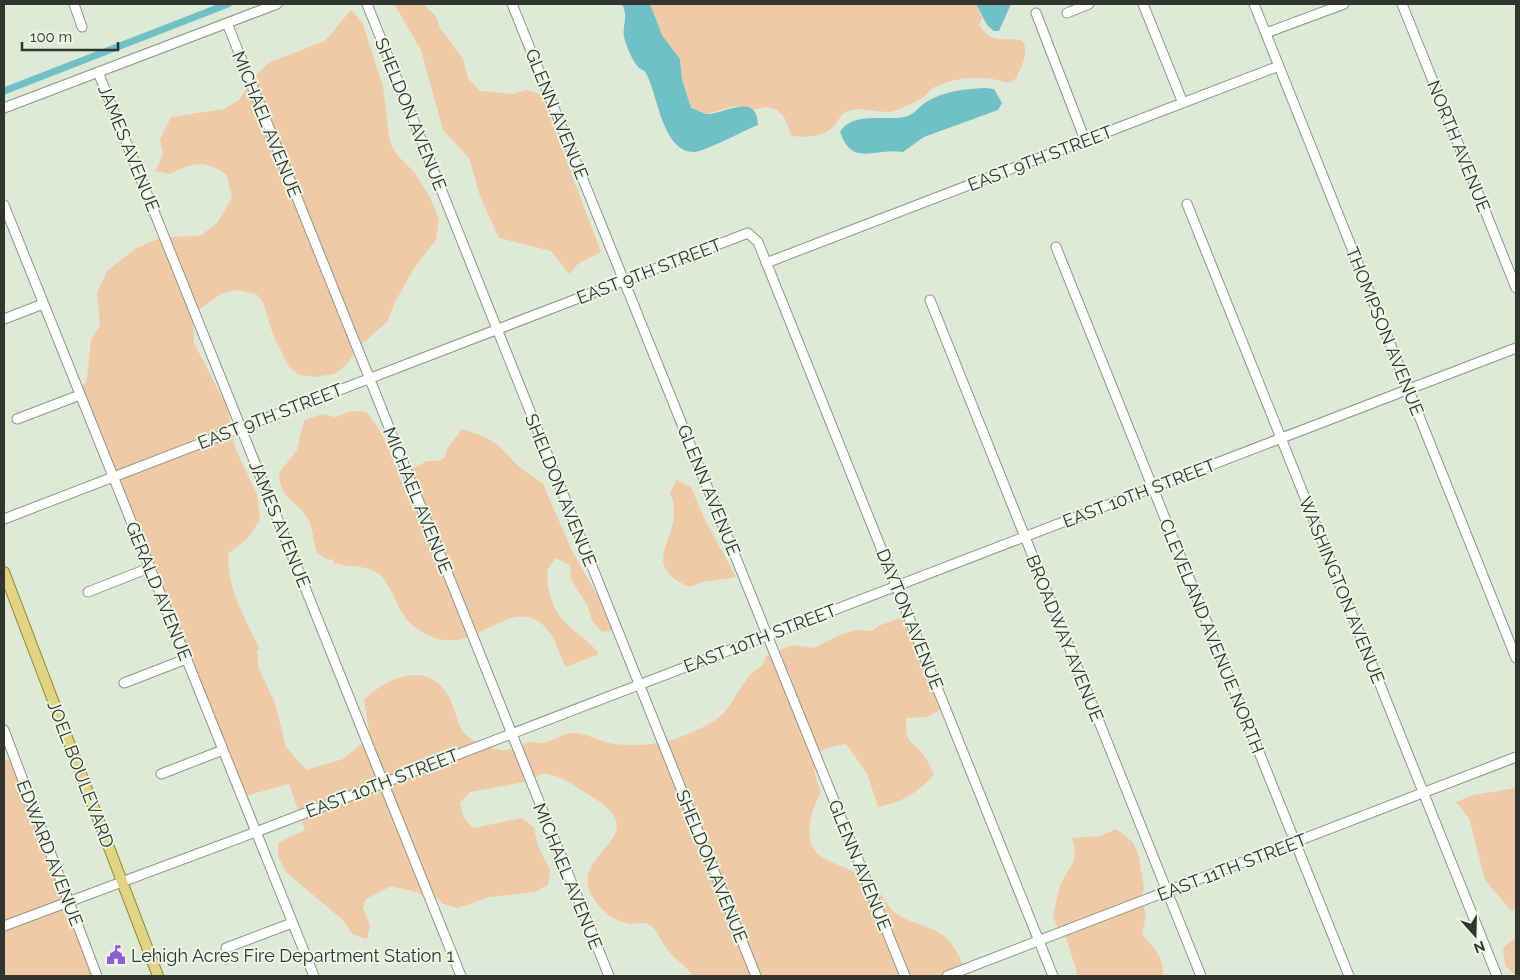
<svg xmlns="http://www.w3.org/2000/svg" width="1520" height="980" font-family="Raleway,sans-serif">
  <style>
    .green { fill: #f0caa6 }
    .water { fill: #70c1c6 }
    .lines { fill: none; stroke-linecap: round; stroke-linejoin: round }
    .canal { stroke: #70c1c6; stroke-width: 7 }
    .minor-casing { stroke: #8d9786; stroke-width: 11 }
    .major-casing { stroke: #968a2f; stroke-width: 12 }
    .minor { stroke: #fff; stroke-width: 9 }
    .major { stroke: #e1d482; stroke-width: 10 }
    .labels { text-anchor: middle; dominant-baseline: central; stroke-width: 4; stroke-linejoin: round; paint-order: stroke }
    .street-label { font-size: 18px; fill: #31352e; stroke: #ecf7e5 }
    .poi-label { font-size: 18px; fill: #31352e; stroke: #ecf7e5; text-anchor: start }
  </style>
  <rect width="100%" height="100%" fill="#deead7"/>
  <path class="green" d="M394,4H423L436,16L440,28L463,59L468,78L480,91L513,94L526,90L541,94L601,252L579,263L569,274L551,251L499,238L480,196L469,158L443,130L421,50Z
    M650,4H976L982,18L979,25C983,30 987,36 994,38C1011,43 1032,29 1023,63C1021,68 1018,73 1017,78L1008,83C983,75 957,76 933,88C929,91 926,95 922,98C914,103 902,108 894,111C878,115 859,103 844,113C840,116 838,121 835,125C825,137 806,138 792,136L784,117L777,110L766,107L751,110L735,106L706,114L691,108L682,79L680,59L662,35Z
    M351,10L363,24L383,87L390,142L397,155L415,173L430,197L439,220L436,240L414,268L394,304L388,321L362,344L346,365L335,374L314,377L300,375L289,367L273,335L263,302L256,294L236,290L221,294L197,311L193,320L194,343L227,407L235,448L257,494L260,520L247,539L229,553C224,583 247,622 260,649L257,650L259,669L275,703L286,747L306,770L343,759L370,737L364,699C391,675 431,659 451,701C456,711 457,724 464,733C472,742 490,748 501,750C511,751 521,745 530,742C534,741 537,744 541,743C552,742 562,734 573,733C586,733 597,740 609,743C646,750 683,740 714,721C736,707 739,678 763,665L766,656L793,645L814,648L839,635L856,630L872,631L878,626L903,617L940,710L926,717L906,718C906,747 910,737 924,756C928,761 931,769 934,774C917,794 904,801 878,807L867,773L846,744C811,750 808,759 821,792C812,809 801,840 819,855C830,863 843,866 854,872L857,878C876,878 881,898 892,910C905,923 930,925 944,936C956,946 962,962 967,976H693C685,964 672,958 665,946C659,938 658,930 649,925C644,921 637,924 631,924C613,922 595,906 589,889C576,850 656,836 591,796C572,785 567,778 544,773L525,782L470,792L460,803L463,817L473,828L522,818L534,828L537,843L550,870L548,885L535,892L489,897L458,908L443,904L439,899L424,897L417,892L391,886L366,899L363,908L370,925L367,939L352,934L344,921L286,872L278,857V843L305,830L289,784L241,797L79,394L87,379L91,340L100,325L97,293L107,271L135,249L148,243L164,237L200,236L217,223L232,198L227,175C205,159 193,162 170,174L155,171L163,155L160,139L171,117L224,109L239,100L255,76L270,62L325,41Z
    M352,411L366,412C388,436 395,468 408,498L416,489L408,471L427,461H440L445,457L447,449L462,429L485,437L498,445L518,466L543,484L573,553L602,603L612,631L602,632L592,620L587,605L571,579L570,565L556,558L547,570C547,590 552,610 567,624C578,635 590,641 599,654L566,667C559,656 557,641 550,633C515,585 476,659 430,636C396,620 401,602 383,578C377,569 359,566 349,566C343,566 340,563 334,564L333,559L328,560L316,552C314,542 313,530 309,521C297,498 281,504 279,473L297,450L304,420L323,414L335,417Z
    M677,480L691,487L703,516L736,577L703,582L689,587C639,564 677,543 674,508C674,503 672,498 670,493Z
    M11,759L93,976H4V761Z
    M1516,788V906L1512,912L1485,880L1469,818L1456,802L1473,795Z
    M1116,829L1133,842L1139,857L1144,889L1141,895L1146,915L1142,934C1153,947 1165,958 1163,976H1078L1064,931L1057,926L1053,916C1056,907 1056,898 1059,889C1066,868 1081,863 1072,838L1100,836Z
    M1516,937V976L1505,965L1503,948Z"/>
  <path class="water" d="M622,4H650L662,35L680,59L682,79L691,108C695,109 702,113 706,114C721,116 757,90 758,125C745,130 706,151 695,152C663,153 658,97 647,75C645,71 643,70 639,68C633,62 626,46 624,37C622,24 629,18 622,4Z
    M976,4H1011L999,31H994L987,25Z
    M985,88L994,89L1002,103L998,110L924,137L903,152C874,147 853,168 840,132C853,111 885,121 904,117C915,115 918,107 926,102C945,91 964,89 985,88Z"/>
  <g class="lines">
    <path class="canal" d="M4,91L228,4"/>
    <g class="minor-casing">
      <path id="minor" d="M74,4L82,27
        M367,4L756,976
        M512,4L905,976
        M1143,4L1183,103
        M1254,4L1516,658
        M1402,4L1516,288
        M1036,13L1085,140
        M1067,13L1089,4
        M227,23L609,976
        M1266,33L1344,4
        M98,72L461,976
        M4,108L277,4
        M1187,204L1497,976
        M4,205L314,976
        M1056,247L1349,976
        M766,263L1279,66
        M930,300L1201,976
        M4,319L43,304
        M17,419L80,395
        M4,519L748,233L758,242L1053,976
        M88,592L149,568
        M124,683L186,659
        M4,730L97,976
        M161,774L223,750
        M4,926L256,832L1516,348
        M226,948L292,923
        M947,976L1516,757"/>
    </g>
    <g class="major-casing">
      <path id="major" d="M4,572L158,976"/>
    </g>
    <use href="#minor" class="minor"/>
    <use href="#major" class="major"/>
  </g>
  <defs>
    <g id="civic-bare" transform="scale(1.5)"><path d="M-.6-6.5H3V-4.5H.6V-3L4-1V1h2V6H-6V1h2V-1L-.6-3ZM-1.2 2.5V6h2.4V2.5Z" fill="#8e5cd5" stroke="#ecf7e5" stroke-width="2.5" paint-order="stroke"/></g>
  </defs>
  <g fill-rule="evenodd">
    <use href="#civic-bare" x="116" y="955"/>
  </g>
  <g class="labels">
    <g class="street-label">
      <text transform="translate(411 114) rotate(68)">SHELDON AVENUE</text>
      <text transform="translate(557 114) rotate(68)">GLENN AVENUE</text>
      <text transform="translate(267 124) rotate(68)">MICHAEL AVENUE</text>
      <text transform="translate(1459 146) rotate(68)">NORTH AVENUE</text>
      <text transform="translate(129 148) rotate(68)">JAMES AVENUE</text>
      <text transform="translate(1040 158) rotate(-21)">EAST 9TH STREET</text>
      <text transform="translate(649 271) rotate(-21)">EAST 9TH STREET</text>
      <text transform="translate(1385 331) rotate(68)">THOMPSON AVENUE</text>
      <text transform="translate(270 416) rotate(-21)">EAST 9TH STREET</text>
      <text transform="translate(561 490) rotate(68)">SHELDON AVENUE</text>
      <text transform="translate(709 490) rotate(68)">GLENN AVENUE</text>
      <text transform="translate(1139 493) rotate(-21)">EAST 10TH STREET</text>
      <text transform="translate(418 500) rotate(68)">MICHAEL AVENUE</text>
      <text transform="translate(280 524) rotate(68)">JAMES AVENUE</text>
      <text transform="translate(1342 590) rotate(68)">WASHINGTON AVENUE</text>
      <text transform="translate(159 591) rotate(68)">GERALD AVENUE</text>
      <text transform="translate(910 619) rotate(68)">DAYTON AVENUE</text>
      <text transform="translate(1212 636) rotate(68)">CLEVELAND AVENUE NORTH</text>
      <text transform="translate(760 638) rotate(-21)">EAST 10TH STREET</text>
      <text transform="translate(1065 638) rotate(68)">BROADWAY AVENUE</text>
      <text transform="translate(81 774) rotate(69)">JOEL BOULEVARD</text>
      <text transform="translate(382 783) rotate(-21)">EAST 10TH STREET</text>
      <text transform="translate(50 853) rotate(69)">EDWARD AVENUE</text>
      <text transform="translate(860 865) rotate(68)">GLENN AVENUE</text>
      <text transform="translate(712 866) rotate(68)">SHELDON AVENUE</text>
      <text transform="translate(1232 867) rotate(-21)">EAST 11TH STREET</text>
      <text transform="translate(568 876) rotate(68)">MICHAEL AVENUE</text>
    </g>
    <g class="poi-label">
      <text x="131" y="955">Lehigh Acres Fire Department Station 1</text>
    </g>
  </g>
  <rect width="1520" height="980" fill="none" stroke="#31352e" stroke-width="10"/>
  <g transform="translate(1475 935) rotate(160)" stroke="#ecf7e5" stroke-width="4" paint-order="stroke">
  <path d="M0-4L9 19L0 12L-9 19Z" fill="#31352e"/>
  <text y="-8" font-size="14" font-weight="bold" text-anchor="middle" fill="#31352e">N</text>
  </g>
  <path d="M22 42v8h96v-8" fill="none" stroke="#31352e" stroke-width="2.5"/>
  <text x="30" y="42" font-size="15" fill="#31352e" stroke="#ecf7e5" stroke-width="4" paint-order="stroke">100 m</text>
</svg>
